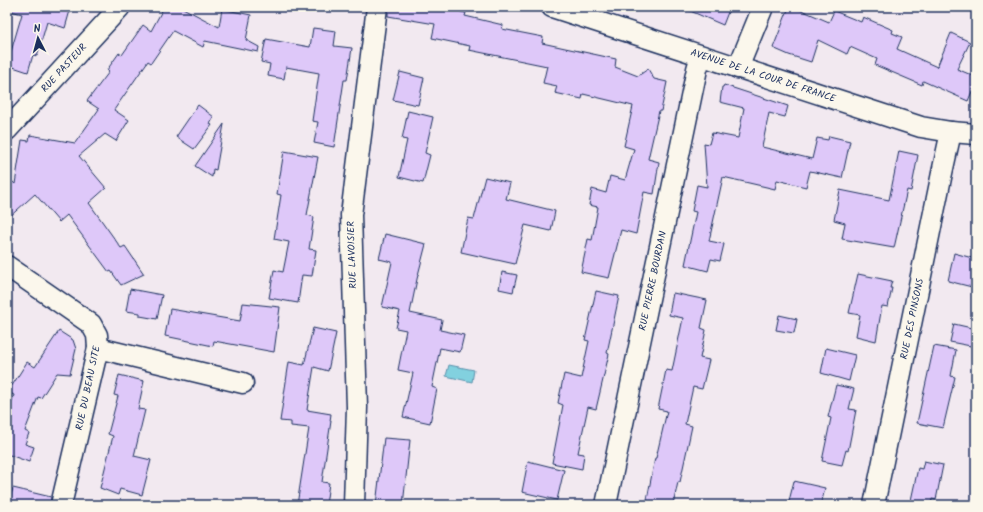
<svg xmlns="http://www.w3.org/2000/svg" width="983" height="512" font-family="Kalam,sans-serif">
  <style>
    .water { fill: #82d1df; stroke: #5990ab }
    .building { fill: #dec8f9; stroke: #1b2f5e }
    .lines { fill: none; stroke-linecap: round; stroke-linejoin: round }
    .minor-casing { stroke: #1b2f5e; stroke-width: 23 }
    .minor { stroke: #fbf7ec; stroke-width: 20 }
    .labels { text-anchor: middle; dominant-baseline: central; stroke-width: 3; stroke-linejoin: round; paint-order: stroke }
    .street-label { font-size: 10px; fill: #1b2f5e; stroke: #fbf7ec }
  </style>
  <rect width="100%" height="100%" fill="#f2e9f0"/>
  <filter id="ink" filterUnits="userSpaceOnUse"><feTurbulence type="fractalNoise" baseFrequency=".025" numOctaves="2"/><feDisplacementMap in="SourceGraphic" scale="8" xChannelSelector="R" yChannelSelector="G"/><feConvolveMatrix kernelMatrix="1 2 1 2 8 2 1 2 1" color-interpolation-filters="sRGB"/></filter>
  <g filter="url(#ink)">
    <path class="water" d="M449,365L474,370L472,382L446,376Z"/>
    <path class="building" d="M11,7H71L65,28L47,22L37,56L33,55L28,72L7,65L22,14L11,11Z
      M164,7H181L219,27L222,9L251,15L246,40L259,47L258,52L205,41L203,47L173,31L151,63L148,61L114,110L129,120L116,141L105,134L79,156L106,188L89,203L121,248L125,246L144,274L121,285L111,271L109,272L67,215L59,222L35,194L7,219V177L15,184L22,140L29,141L30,135L75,143L99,109L87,101L109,72L107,70L119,53L122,55L143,25L151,31Z
      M388,7H440L466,13L465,16L503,25L502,29L543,37L542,43L616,59L615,67L638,76L648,69L654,79L667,82L661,111H659L648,159L659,162L654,194L644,192L636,234L621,230L609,278L581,272L588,239L592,240L598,207L589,205L592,189L606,193L610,176L625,180L634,149L624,146L633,106L583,94L582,99L555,93L557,86L543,83L547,66L469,50L470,46L432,38L435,24L388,16Z
      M681,7H730L723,25Z
      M789,7H794L829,22L834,11L861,22L863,17L893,30L892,33L902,37L897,49L937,67L951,33L970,42L957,69L976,77V82L968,101L923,81L922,85L875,65L877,59L850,47L847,54L818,40L811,62L789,55L773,48Z
      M313,28L336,31L334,46L352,48L347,80H344L334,147L314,143L318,122L312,121L319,73L286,67L284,79L268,76L270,64L261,62L266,39L310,47Z
      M400,72L424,78L418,105L393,100Z
      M724,85L788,106L785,117L769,113L762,147L812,159L817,138L828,140L829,136L850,141L842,178L810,171L806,187L777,180L775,189L723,177L709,241L724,244L720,261L711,259L708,271L685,265L696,212L692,211L697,185L707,187L704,143L709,144L712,133L738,138L744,108L720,102L722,87H723Z
      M198,105L214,117L210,124L212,125L194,149L176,137Z
      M408,111L433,117L425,153L430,155L423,183L399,177L407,140L402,139Z
      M224,124L216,170L213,169L212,177L195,166Z
      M284,151L318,157L307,215L314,217L309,249L316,250L312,276L302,275L298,303L269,298L274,270L283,272L289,242L274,239L281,195L277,194Z
      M899,151L918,155L911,191L907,190L894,248L842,239L845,223L834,220L840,190L889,200Z
      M485,177L510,183L506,199L555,211L551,231L525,225L515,264L461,252L468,218L474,219Z
      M385,234L426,244L417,279L410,313L442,320L440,330L464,335L460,352L440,348L432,387L437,389L430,423L403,417L413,373L398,370L406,330L396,328L400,311L382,307L392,262L379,259Z
      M954,253L976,259V288L948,281Z
      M502,272L517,275L513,292L499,289Z
      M858,274L892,281L890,288H892L888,307L882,306L876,341L856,336L860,315L849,313Z
      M130,289L162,295L157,319L140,316V313L126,311Z
      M596,291L619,296L607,353L609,354L596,409L588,407L578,453L584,454L582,469L552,463L563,405L558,403L564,374L581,378L589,341L585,340Z
      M673,293L707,300L701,328L706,330L700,358L709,360L702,389L693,387L685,424L692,426L680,482H678L673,505H646L655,458H656L667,411L658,409L666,370L672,371L683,318L669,315Z
      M243,303L280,307L274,352L214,341L213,346L165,336L170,309L240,321Z
      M779,315L797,319L794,333L776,330Z
      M954,324L976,329V347L950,342Z
      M313,328L336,333L328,371L314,367L307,410L331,414L330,421H331L322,482L329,483L326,505H297L309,428L291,426V422L280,421L289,362L304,365Z
      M59,331L73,340L76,349L70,374L57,373L41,398L38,397L25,431L29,433L25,444L34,447L29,462L7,454V414L14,395L8,392L27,362L35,367Z
      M934,346L956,350L951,376L955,377L943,428L917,423Z
      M826,348L855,355L849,381L821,373Z
      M119,375L144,381L138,409L145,410L134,456L151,460L142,495L120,489L118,495L100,488L113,436L108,434L118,396L114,395Z
      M836,385L854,389L849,409L856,410L848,451L846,450L842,465L822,461L831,418L828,417Z
      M384,438L410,440L403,505H376Z
      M528,461L564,470L557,500L522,492Z
      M924,461L943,465L936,500L932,499L931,505H910L918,468L922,469Z
      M794,481L825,488L821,505H788Z
      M13,488L51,497L50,505H8Z"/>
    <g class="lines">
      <g class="minor-casing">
        <g id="minor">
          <path id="s1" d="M552,7L921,127L951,132L976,134"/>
          <path d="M738,68L763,7"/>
          <path id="s2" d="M7,130L120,7"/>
          <path d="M7,266L91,324L97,335L98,348L61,505"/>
          <path d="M98,348L243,383"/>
          <path d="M354,505L357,407L351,215L377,7"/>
          <path id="s3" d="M606,505L697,69L701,56"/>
          <path id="s4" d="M874,505L942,173L951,132"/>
        </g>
      </g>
      <use href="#minor" class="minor"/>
    </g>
  </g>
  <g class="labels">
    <g class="street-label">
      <text stroke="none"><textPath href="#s2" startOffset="84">RUE PASTEUR</textPath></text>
      <text stroke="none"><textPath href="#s1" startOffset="222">AVENUE DE LA COUR DE FRANCE</textPath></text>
      <text transform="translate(352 255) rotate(-92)">RUE LAVOISIER</text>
      <text stroke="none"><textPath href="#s3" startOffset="229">RUE PIERRE BOURDAN</textPath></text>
      <text stroke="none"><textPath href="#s4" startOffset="190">RUE DES PINSONS</textPath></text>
      <text transform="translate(88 388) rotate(-78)">RUE DU BEAU SITE</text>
    </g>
  </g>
  <rect width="983" height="512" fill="none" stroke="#fbf7ec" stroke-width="24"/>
  <rect x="12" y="12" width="959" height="488" fill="none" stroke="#1b2f5e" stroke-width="1.5" filter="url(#ink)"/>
  <g transform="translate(38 38) rotate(354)" stroke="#fbf7ec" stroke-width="3" paint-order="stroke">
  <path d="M0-3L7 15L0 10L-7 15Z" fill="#1b2f5e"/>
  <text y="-6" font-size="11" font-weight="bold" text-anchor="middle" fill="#1b2f5e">N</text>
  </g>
</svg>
